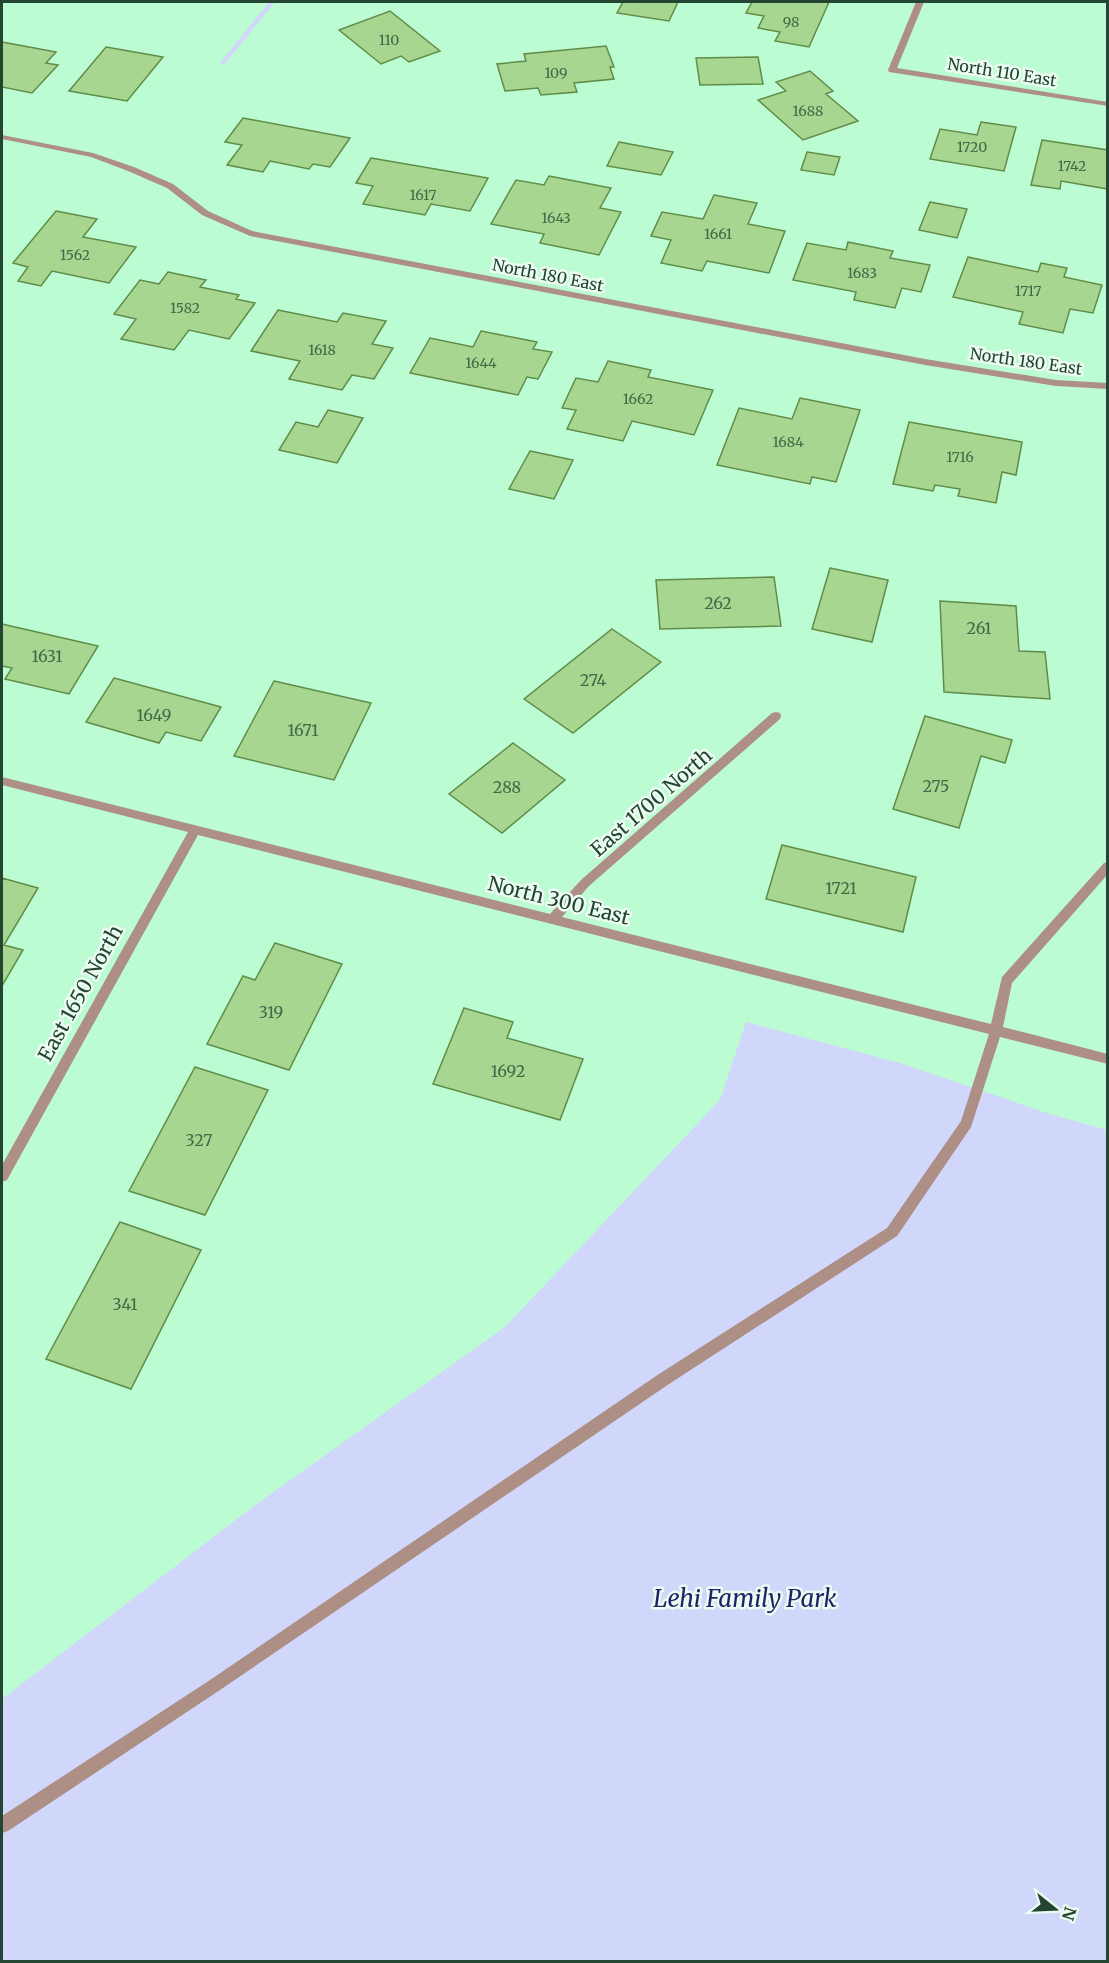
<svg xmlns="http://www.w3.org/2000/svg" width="1109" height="1963" font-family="Merriweather,serif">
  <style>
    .green { fill: #d0d7fa }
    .building { fill: #a6d68f; stroke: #608c49; stroke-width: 1.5 }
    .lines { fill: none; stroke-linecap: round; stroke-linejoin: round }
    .street { fill: #ad8f86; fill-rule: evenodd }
    .labels { text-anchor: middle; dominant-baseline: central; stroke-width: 5; stroke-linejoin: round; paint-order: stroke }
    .far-number-label { font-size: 14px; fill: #446948 }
    .far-street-label { font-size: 16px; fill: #234531; stroke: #edfcf2 }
    .number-label { font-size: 16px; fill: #446948 }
    .street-label { font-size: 20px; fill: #234531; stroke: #edfcf2 }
    .near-park-label { font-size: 24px; font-style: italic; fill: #212367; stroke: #edfcf2 }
  </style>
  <rect width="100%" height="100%" fill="#bcfcd2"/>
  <path class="green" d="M269,2H275L224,65L2,25L219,64Z
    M746,1022L900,1063L1050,1114L1107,1130V1961L2,1962V1699L254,1506L505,1327L720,1100Z"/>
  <path class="building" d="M623,2H678L669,21L617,13Z
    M752,2H829L809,47L775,41L780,32L758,28L764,16L746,13Z
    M390,11L440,51L409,62L401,56L381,64L339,30Z
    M2,42L56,52L46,63L58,65L32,93L2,87Z
    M606,46L614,67H610L614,79L574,83L577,92L541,95L538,88L505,91L497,64L526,61L524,54Z
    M106,47L163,57L127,101L69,91Z
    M758,57L763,84L700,85L696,58Z
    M810,71L833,91L826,94L858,121L803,140L758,100L786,91L776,82Z
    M243,118L350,138L330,167L313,164L309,169L270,161L263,172L227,165L242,145L225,142Z
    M981,122L1016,127L1004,171L930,159L940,129L977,135Z
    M1042,140L1108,150V189L1061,181L1060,189L1031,185Z
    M619,142L673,152L661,175L607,166Z
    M807,152L840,157L834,175L801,170Z
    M371,158L488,178L470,211L431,204L425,215L363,204L373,186L356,183Z
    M549,176L611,188L600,208L621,212L599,255L540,243L544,234L491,224L516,180L544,185Z
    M714,195L757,203L748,224L785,231L769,273L707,261L702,271L661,263L671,240L651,236L662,212L703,219Z
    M930,202L967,209L957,238L919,230Z
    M56,211L97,219L83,237L136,247L109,283L52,271L41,286L18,281L28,267L13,263Z
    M848,242L893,251L890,258L930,265L921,292L902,288L895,308L854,300L856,292L793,280L807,243L846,250Z
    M968,257L1038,272L1041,263L1067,268L1064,277L1102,285L1093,313L1070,309L1063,333L1019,324L1023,312L953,297Z
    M168,272L206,280L200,287L239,295L236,299L255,303L229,339L189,330L174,350L121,339L136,319L114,314L140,280L159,284Z
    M278,310L337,322L343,313L386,321L372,344L393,348L374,379L352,375L342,390L289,379L300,361L251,351Z
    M481,331L537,342L533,349L552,352L538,379L527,377L518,395L410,373L430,338L473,347Z
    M608,361L651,370L648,377L713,390L694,435L632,421L623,441L567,429L576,410L562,408L576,378L598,382Z
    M800,398L860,410L836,482L812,477L810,484L717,465L739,408L792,419Z
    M328,410L363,418L337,463L279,450L296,422L318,427Z
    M909,422L1022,442L1016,475L1002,472L996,503L958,496L960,489L935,485L933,491L893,484Z
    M530,451L573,460L554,499L509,489Z
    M830,568L888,580L872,642L812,629Z
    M774,577L781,626L660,629L656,580Z
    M940,601L1016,606L1019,651L1045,652L1050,699L944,692Z
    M2,624L98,646L69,694L5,679L12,668L2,666Z
    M612,629L661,662L573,733L524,699Z
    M114,678L221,707L201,741L166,732L159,743L86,722Z
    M274,681L371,703L334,780L234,756Z
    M925,716L1012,740L1005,763L981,756L959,828L893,809Z
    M513,743L565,780L502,833L449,794Z
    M782,845L916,877L903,932L766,899Z
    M2,878L38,888L4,945L23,950L2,986Z
    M275,943L342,964L289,1070L207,1044L243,976L255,980Z
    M464,1008L513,1022L507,1038L583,1059L560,1120L433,1084Z
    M195,1067L268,1090L205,1215L129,1191Z
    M120,1222L201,1250L131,1389L46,1359Z"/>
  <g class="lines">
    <path class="street" d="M916,2H924L897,68L1108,102V106L889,72L888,70Z
      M2,135L93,153L134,167L173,184L208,211L252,231L925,359L1056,380L1108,383V389L1056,386L925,365L250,236L202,215L167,188L128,171L91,157L2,139Z
      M776,712L780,713L781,716L780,719L589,886L562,917L991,1024L1002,977L1104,863L1108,862V874L1012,983L1003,1027L1108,1054V1064L1000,1037L971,1127L897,1236L669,1384L220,1690L8,1831L2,1833V1816L210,1680L659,1374L887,1228L961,1121L989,1034L198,835L7,1180L2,1182V1165L188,832L2,785V777L550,914L581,880L772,713Z"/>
  </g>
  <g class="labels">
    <g class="far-number-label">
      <text x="791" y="22">98</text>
      <text x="389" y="40">110</text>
      <text x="556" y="73">109</text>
      <text x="808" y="111">1688</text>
      <text x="972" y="147">1720</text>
      <text x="1072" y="166">1742</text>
      <text x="423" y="195">1617</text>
      <text x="556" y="218">1643</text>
      <text x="718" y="234">1661</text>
      <text x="75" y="255">1562</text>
      <text x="862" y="273">1683</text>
      <text x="1028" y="291">1717</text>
      <text x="185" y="308">1582</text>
      <text x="322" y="350">1618</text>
      <text x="481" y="363">1644</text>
      <text x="638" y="399">1662</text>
      <text x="788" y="442">1684</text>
      <text x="960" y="457">1716</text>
    </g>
    <g class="far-street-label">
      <text transform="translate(1002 72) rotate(9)">North 110 East</text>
      <text transform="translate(548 275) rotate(11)">North 180 East</text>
      <text transform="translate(1026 361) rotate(8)">North 180 East</text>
    </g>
    <g class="number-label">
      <text x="718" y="603">262</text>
      <text x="979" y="628">261</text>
      <text x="47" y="656">1631</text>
      <text x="593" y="680">274</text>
      <text x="154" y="715">1649</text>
      <text x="303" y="730">1671</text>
      <text x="936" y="786">275</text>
      <text x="507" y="787">288</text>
      <text x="841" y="888">1721</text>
      <text x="271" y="1012">319</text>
      <text x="508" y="1071">1692</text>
      <text x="199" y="1140">327</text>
      <text x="125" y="1304">341</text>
    </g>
    <g class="street-label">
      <text transform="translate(651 802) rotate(-41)">East 1700 North</text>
      <text transform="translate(559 900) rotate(14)">North 300 East</text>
      <text transform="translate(80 993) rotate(-61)">East 1650 North</text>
    </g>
    <g class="near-park-label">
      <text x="745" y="1598">Lehi Family Park</text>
    </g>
  </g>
  <rect width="1109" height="1963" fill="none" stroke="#234531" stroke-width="6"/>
  <g transform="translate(1055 1909) rotate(108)" stroke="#edfcf2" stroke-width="4.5" paint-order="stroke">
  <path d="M0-4.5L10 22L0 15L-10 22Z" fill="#234531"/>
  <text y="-9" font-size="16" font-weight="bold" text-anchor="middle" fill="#234531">N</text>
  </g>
</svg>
